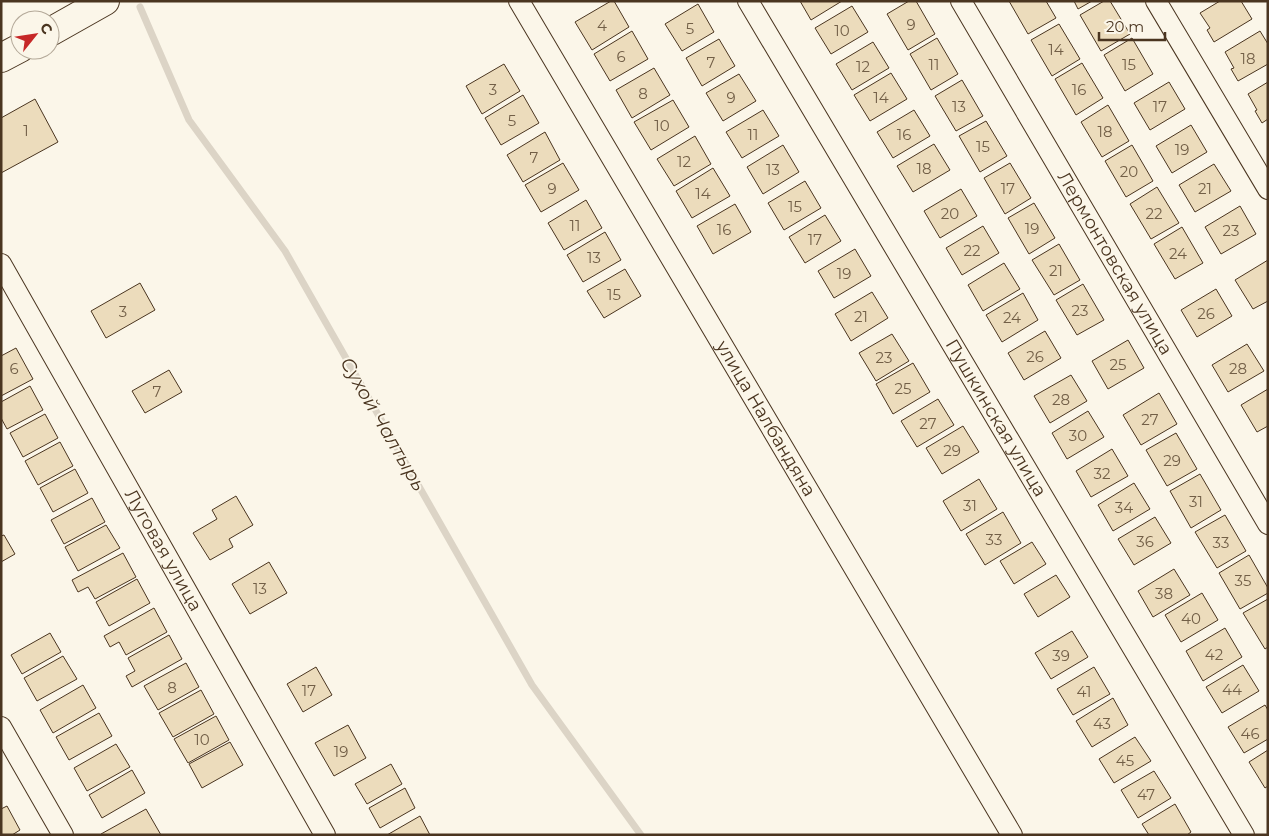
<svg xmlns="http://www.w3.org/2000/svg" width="1269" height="836" font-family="Montserrat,sans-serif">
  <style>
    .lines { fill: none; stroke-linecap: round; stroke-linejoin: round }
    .stream { stroke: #dcd4c6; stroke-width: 7 }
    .building { fill: #ecdcbc; stroke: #4a3520 }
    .minor-casing { stroke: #4a3520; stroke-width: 22 }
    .primary-casing { stroke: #4a3520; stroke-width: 30 }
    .minor { stroke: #fbf6e9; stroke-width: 20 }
    .primary { stroke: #fbf6e9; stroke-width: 28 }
    .labels { text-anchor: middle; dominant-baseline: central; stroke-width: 4; stroke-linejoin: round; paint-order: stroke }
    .number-label { font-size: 15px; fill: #725f47 }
    .street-label { font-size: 18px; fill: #4a3520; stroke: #fbf6e9 }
    .water-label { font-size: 19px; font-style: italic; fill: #4a3520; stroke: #fbf6e9 }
  </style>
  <rect width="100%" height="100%" fill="#fbf6e9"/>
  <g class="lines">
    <path class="stream" d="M140,7L189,120L285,251L532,685L641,835"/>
  </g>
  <path class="building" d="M611,1H614L629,27L592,50L575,22Z
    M800,1H842L811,20Z
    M909,1H916L935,34L908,50L887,14Z
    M1009,1H1046L1056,18L1028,34Z
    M1074,1H1092L1078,9Z
    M1104,1H1110L1130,34L1101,51L1080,15Z
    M1220,1H1241L1252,19L1214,42L1207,30L1210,28L1200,13Z
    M698,4L714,32L682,51L665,24Z
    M852,6L868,32L831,54L815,28Z
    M1059,24L1080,59L1052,76L1031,40Z
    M632,31L648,59L610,81L594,54Z
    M1260,31L1268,44V64L1238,81L1231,69L1234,68L1225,52Z
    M937,38L958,74L931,90L910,54Z
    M1132,38L1153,74L1125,91L1104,55Z
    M719,39L735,66L702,86L686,58Z
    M873,42L889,68L852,90L836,64Z
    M1082,63L1103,98L1076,115L1055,79Z
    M504,64L520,91L482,114L466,86Z
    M654,68L670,95L632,118L616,90Z
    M891,73L907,99L870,121L854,95Z
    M739,74L756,101L723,121L706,93Z
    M962,80L983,116L956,131L935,96Z
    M1169,82L1185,109L1150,130L1134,103Z
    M1268,82V119L1262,123L1255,111L1257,110L1248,94Z
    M523,95L539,123L501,145L485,118Z
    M35,99L58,142L1,173V118Z
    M673,100L689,127L651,150L634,122Z
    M1108,105L1129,141L1102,157L1081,122Z
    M763,110L779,136L742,158L726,132Z
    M914,110L930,136L893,158L877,132Z
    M986,121L1007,156L980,172L959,136Z
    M1191,125L1207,152L1172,173L1156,146Z
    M545,132L560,160L523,182L507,155Z
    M695,136L711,164L674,186L657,159Z
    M934,144L950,170L913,192L897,166Z
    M783,145L799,172L763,194L747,167Z
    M1132,145L1153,181L1126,197L1105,161Z
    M563,163L579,190L541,212L525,185Z
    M1010,163L1031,198L1005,214L984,178Z
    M1214,164L1231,191L1195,212L1179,185Z
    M713,168L730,196L692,218L676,191Z
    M805,181L821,208L784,230L768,203Z
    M1157,187L1179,223L1151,239L1130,204Z
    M961,189L977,216L940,238L924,211Z
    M586,200L602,228L564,250L548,223Z
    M1034,203L1055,238L1029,254L1008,218Z
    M735,204L751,232L713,254L697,226Z
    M1240,206L1256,234L1221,254L1205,227Z
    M825,215L841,241L805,263L789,237Z
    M983,226L999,253L962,275L946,248Z
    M1182,227L1203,263L1175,279L1154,244Z
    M605,232L621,260L583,282L567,255Z
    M1059,244L1080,280L1054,295L1032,260Z
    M855,249L871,276L834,298L818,271Z
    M1268,260V301L1253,309L1235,280Z
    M1004,263L1020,289L983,311L968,285Z
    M625,269L641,296L604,318L587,291Z
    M140,283L155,310L106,338L91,311Z
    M1083,284L1104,320L1077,335L1056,300Z
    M1216,289L1232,316L1197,337L1181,310Z
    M872,292L888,318L851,341L835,314Z
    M1023,293L1038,320L1002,342L986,315Z
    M1045,331L1061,358L1024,380L1008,353Z
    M892,334L909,361L876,381L859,353Z
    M1128,340L1144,368L1108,389L1092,361Z
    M1247,344L1264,371L1228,392L1212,365Z
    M16,348L33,379L1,396V356Z
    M913,363L930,392L893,414L876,384Z
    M169,370L182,392L145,413L132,391Z
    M1071,375L1087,401L1050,423L1034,396Z
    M30,386L43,410L7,429L1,418V402Z
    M1268,389V426L1257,432L1241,405Z
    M1159,393L1177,424L1141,445L1123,415Z
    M938,399L954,425L917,447L901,421Z
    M1088,411L1104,437L1067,459L1052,433Z
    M45,414L58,438L23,457L10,433Z
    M963,426L979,452L942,474L926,448Z
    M1176,433L1197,469L1167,486L1146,450Z
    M60,442L73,466L38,485L25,461Z
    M1112,449L1128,476L1091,497L1076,471Z
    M75,469L88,493L53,512L40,488Z
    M1200,474L1221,510L1191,528L1170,491Z
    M979,479L997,509L961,531L943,501Z
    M1134,483L1150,509L1113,531L1098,505Z
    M236,496L253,525L229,539L233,547L210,560L193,533L217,519L212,510Z
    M92,498L105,522L64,544L51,520Z
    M1003,512L1021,543L985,565L966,534Z
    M1225,515L1246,551L1217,568L1195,532Z
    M1155,517L1171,543L1134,565L1118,539Z
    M106,525L120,548L78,571L65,547Z
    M4,535L15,554L1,562V536Z
    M1032,542L1046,564L1014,584L1000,561Z
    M123,553L136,577L95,599L88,587L78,592L72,580Z
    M1249,555L1268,588V593L1240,609L1219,573Z
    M269,562L287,593L250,614L232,584Z
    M1174,569L1190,595L1153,617L1138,591Z
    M1056,575L1070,597L1038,617L1024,594Z
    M137,579L150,603L109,626L96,602Z
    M1202,593L1218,620L1181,642L1165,615Z
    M1268,599V647L1265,649L1243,613Z
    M154,608L167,632L126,655L119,642L110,647L104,636Z
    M1225,628L1242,657L1203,681L1186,651Z
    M1072,631L1088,657L1051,679L1035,653Z
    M50,633L61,652L22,674L11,655Z
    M169,635L182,659L132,687L126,676L135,671L128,658Z
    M63,656L77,679L37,701L24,678Z
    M186,663L199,687L158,710L144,686Z
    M1243,665L1259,691L1222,713L1206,687Z
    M316,667L332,695L303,712L287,684Z
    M1094,667L1110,694L1073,715L1057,689Z
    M83,685L96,708L53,733L40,710Z
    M201,690L214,714L173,737L159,713Z
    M1113,698L1128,725L1092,747L1076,721Z
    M1265,705L1268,710V739L1244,753L1228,727Z
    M99,713L112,736L69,760L56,737Z
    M216,716L229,740L188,763L174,739Z
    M348,725L366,758L334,776L315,743Z
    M1135,737L1151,761L1114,783L1099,759Z
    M230,742L243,765L202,788L189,764Z
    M116,744L130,767L87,791L74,768Z
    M1268,750V786L1265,788L1249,762Z
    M391,764L402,784L367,804L355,784Z
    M132,770L145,793L102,818L89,795Z
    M1154,771L1171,798L1138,818L1121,790Z
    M405,788L415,808L380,828L369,808Z
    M1175,804L1191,832L1187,835H1149L1142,824Z
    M7,806L20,830L12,835H1V809Z
    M146,809L161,835H101V834Z
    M420,816L430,835H387Z"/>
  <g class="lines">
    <g class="minor-casing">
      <g id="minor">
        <path id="s1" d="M519,1L1012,835"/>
        <path id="s2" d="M748,1L1244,835"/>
        <path id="s3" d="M961,1L1268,524"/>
        <path d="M1156,1L1268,189"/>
        <path id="s4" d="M1,264L325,835"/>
        <path d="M1,727L63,835"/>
      </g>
    </g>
    <g class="primary-casing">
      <path id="primary" d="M50,32L105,1
        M1,58L20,48"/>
    </g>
    <use href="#minor" class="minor"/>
    <use href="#primary" class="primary"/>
  </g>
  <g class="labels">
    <g class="number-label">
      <text x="911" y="24">9</text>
      <text x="602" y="25">4</text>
      <text x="690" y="28">5</text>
      <text x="842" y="30">10</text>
      <text x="1056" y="49">14</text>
      <text x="621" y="56">6</text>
      <text x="1248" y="58">18</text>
      <text x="711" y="62">7</text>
      <text x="934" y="64">11</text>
      <text x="1129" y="64">15</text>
      <text x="863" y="66">12</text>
      <text x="493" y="89">3</text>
      <text x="1079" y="89">16</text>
      <text x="643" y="93">8</text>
      <text x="731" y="97">9</text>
      <text x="881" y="97">14</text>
      <text x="959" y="106">13</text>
      <text x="1160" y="106">17</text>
      <text x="512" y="120">5</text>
      <text x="662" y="125">10</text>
      <text x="26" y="130">1</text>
      <text x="1105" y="131">18</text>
      <text x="753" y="134">11</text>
      <text x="904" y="134">16</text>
      <text x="983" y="146">15</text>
      <text x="1182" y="149">19</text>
      <text x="534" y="157">7</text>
      <text x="684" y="161">12</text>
      <text x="924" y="168">18</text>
      <text x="773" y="169">13</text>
      <text x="1129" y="171">20</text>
      <text x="552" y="188">9</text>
      <text x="1008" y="188">17</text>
      <text x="1205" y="188">21</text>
      <text x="703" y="193">14</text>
      <text x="795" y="206">15</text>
      <text x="950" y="213">20</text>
      <text x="1154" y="213">22</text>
      <text x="575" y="225">11</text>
      <text x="1032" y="228">19</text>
      <text x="724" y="229">16</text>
      <text x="1231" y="230">23</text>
      <text x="815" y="239">17</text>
      <text x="972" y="250">22</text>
      <text x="1178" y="253">24</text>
      <text x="594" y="257">13</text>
      <text x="1056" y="270">21</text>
      <text x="844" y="273">19</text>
      <text x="614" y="294">15</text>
      <text x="1080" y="310">23</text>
      <text x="123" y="311">3</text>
      <text x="1206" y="313">26</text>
      <text x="861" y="316">21</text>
      <text x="1012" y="317">24</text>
      <text x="1035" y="356">26</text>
      <text x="884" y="357">23</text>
      <text x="1118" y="364">25</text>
      <text x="14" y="368">6</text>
      <text x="1238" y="368">28</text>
      <text x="903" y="388">25</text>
      <text x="157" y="391">7</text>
      <text x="1061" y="399">28</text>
      <text x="1150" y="419">27</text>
      <text x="928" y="423">27</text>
      <text x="1078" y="435">30</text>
      <text x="952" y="450">29</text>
      <text x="1172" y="460">29</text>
      <text x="1102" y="473">32</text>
      <text x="1196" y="501">31</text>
      <text x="970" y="505">31</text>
      <text x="1124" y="507">34</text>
      <text x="994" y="539">33</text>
      <text x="1145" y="541">36</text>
      <text x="1221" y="542">33</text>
      <text x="1243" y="580">35</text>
      <text x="260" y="588">13</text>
      <text x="1164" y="593">38</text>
      <text x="1191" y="618">40</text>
      <text x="1214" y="654">42</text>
      <text x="1061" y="655">39</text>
      <text x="172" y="687">8</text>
      <text x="1232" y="689">44</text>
      <text x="309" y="690">17</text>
      <text x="1084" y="691">41</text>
      <text x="1102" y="723">43</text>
      <text x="1250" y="733">46</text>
      <text x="202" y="739">10</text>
      <text x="341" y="751">19</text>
      <text x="1125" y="760">45</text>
      <text x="1146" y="794">47</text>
    </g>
    <g class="street-label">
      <text stroke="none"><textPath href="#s3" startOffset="304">Лермонтовская улица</textPath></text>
      <text stroke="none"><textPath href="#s1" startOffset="485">улица Налбандяна</textPath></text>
      <text stroke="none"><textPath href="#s2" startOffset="485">Пушкинская улица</textPath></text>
      <text stroke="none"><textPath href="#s4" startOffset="329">Луговая улица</textPath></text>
    </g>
    <g class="water-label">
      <text transform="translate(383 424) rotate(60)">Сухой Чалтырь</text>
    </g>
  </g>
  <rect width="1269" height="836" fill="none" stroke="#4a3520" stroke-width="5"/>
  <g transform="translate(35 35) rotate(60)"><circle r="24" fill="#fbf6e9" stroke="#b4a999"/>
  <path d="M0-4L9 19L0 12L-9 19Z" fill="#c62828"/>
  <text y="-8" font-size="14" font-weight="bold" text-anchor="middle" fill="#4a3520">С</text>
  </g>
  <path d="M1099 32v8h66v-8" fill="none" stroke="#4a3520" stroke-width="2.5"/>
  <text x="1106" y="32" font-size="15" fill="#4a3520" stroke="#fbf6e9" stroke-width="4" paint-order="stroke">20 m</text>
</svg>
